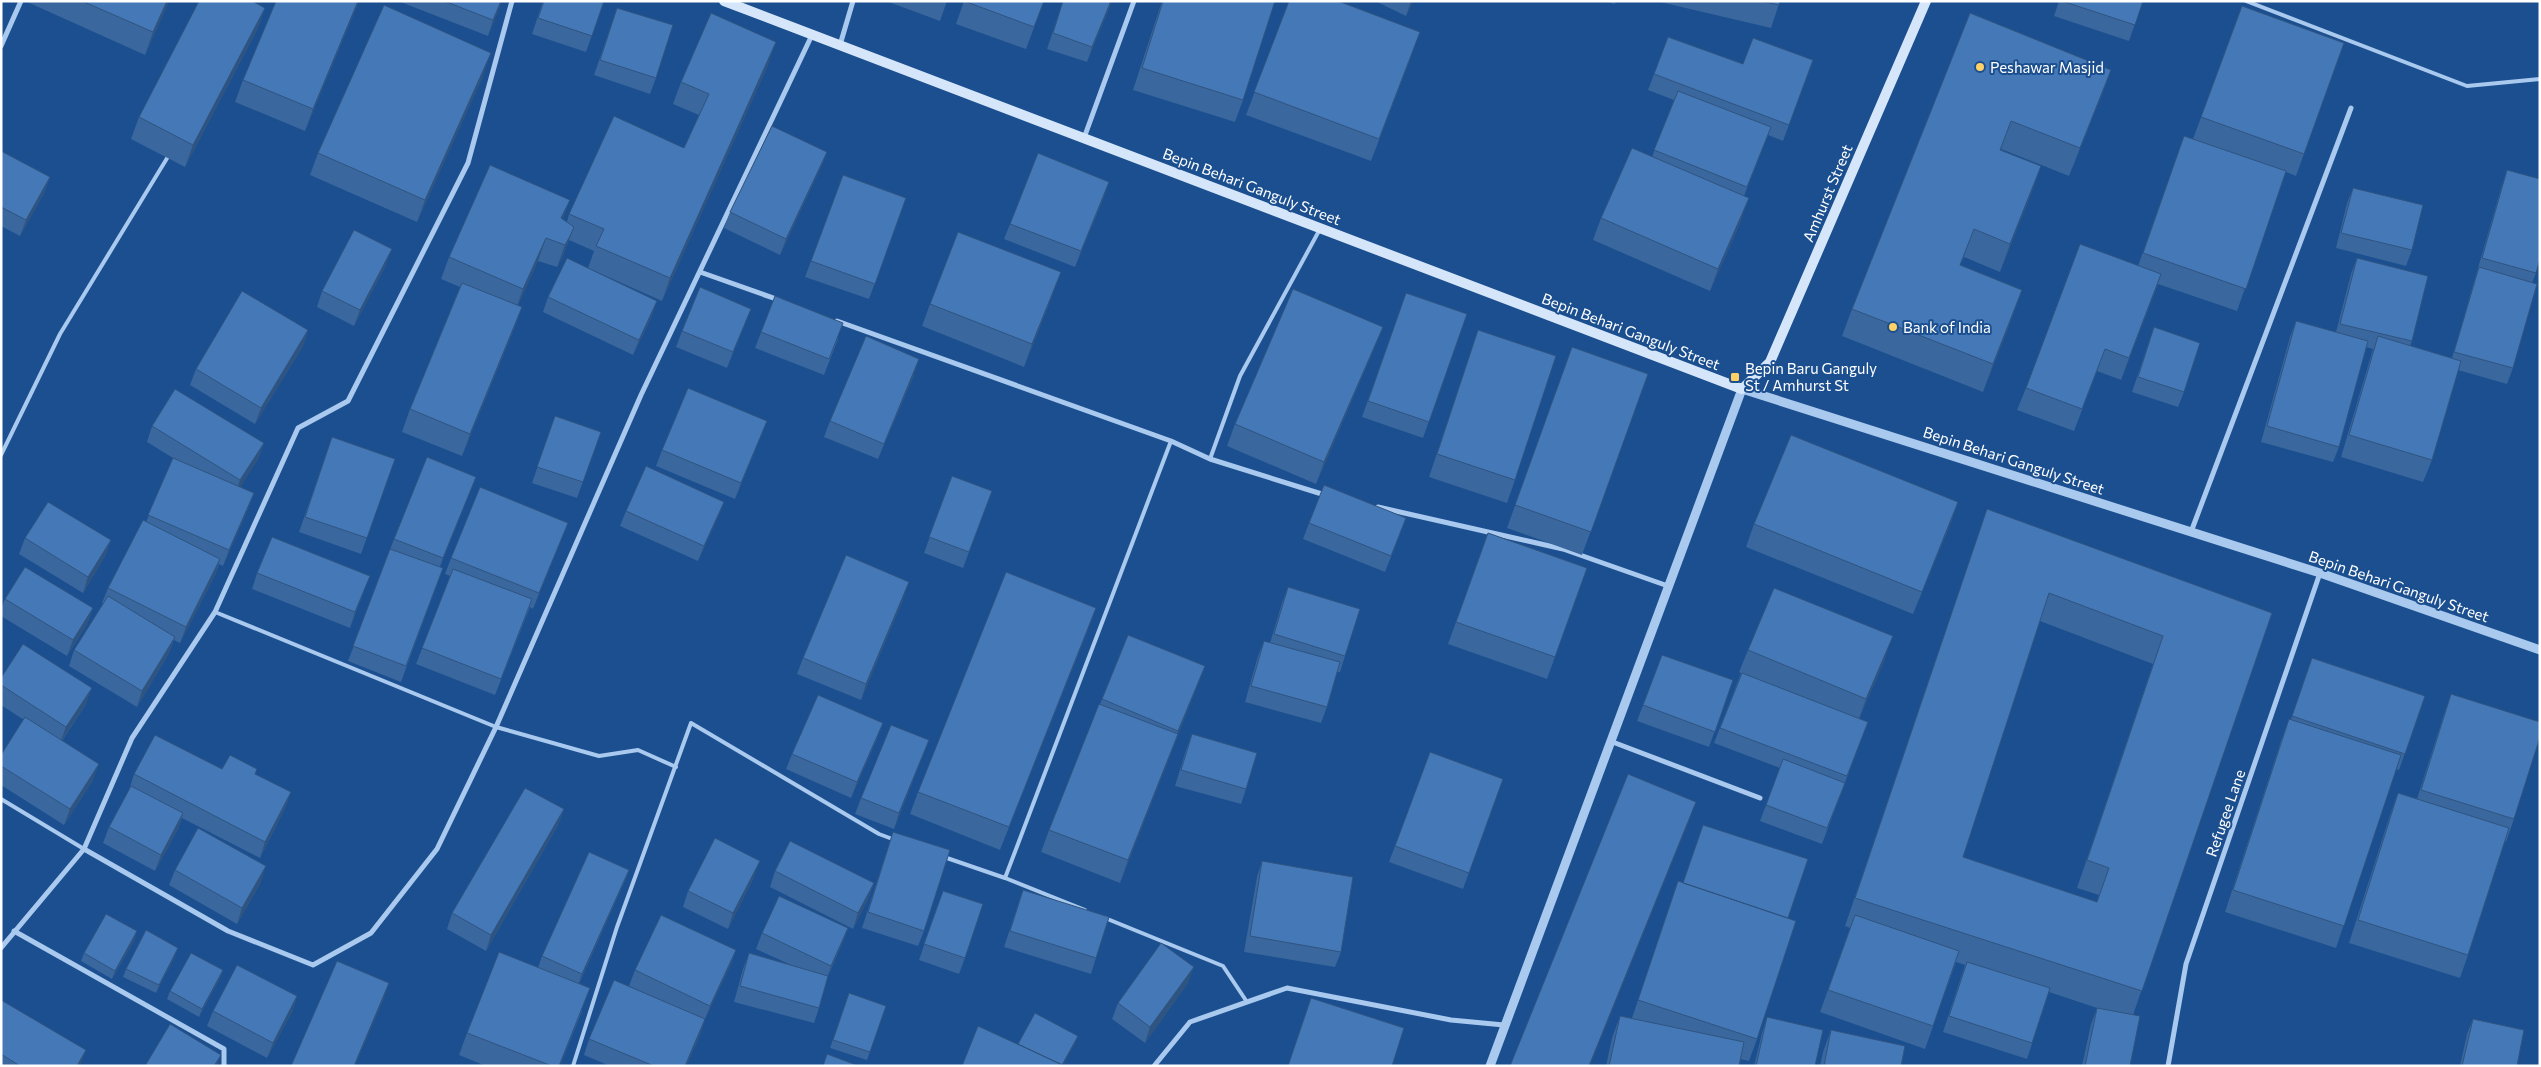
<svg xmlns="http://www.w3.org/2000/svg" width="2541" height="1067" font-family="Commissioner,sans-serif">
  <style>
    .lines { fill: none; stroke-linecap: round; stroke-linejoin: round }
    .service { stroke: #a9c9ee; stroke-width: 4 }
    .minor { stroke: #a9c9ee; stroke-width: 5 }
    .tertiary { stroke: #a9c9ee; stroke-width: 9 }
    .secondary { stroke: #d6e6fa; stroke-width: 10 }
    .wall { fill: #3a679d; fill-rule: evenodd }
    .shaded-wall { fill: #305480 }
    .building { fill: #4478b7; stroke: #305480; fill-rule: evenodd }
    .poi-dot { fill: #ffd166; stroke: #1b4f8f; stroke-width: 2 }
    .labels { text-anchor: middle; dominant-baseline: central; stroke-width: 4; stroke-linejoin: round; paint-order: stroke }
    .poi-label { font-size: 15px; fill: #fff; stroke: #1b4f8f; text-anchor: start }
    .street-label { font-size: 15px; fill: #fff; stroke: #1b4f8f }
  </style>
  <rect width="100%" height="100%" fill="#1b4f8f"/>
  <g class="lines">
    <path class="service" d="M2246,1L2467,86L2540,79
      M1,455L60,334L169,155
      M1210,459L1240,376L1320,229
      M215,612L496,727L599,756L638,750L676,767
      M1,799L84,849
      M944,857L1005,878L1085,910
      M1005,878L1171,441
      M1105,918L1223,966L1247,1002
      M573,1066L617,927L691,723L879,834L895,840"/>
    <path class="minor" d="M840,45L853,1
      M1,46L21,1
      M1084,138L1134,1
      M700,272L779,300
      M837,321L1171,441L1210,459L1325,495
      M1378,507L1563,549L1668,586
      M2191,532L2351,108
      M1610,741L1760,798
      M84,849L228,931L313,965L371,933L437,849L496,727L641,395L812,35
      M14,931L224,1049V1066
      M1,948L84,849L132,738L215,612L298,428L348,401L468,163L512,1
      M1154,1066L1190,1022L1287,988L1451,1020L1504,1025
      M2168,1066L2186,964L2320,573"/>
    <path class="tertiary" d="M1490,1066L1742,389L2320,573L2540,650"/>
    <path class="secondary" d="M724,1L1742,389L1770,362L1926,1"/>
  </g>
  <path class="wall" d="M25,1H169L145,55Z
    M276,1H359L305,131L235,102L243,80Z
    M398,1H502L488,36Z
    M543,1H604L586,52L532,34Z
    M886,1H947L940,21Z
    M964,1H1044L1026,49L956,24Z
    M1063,1H1112L1087,62L1047,49Z
    M1162,1H1275L1243,100L1235,122L1133,90Z
    M1289,1L1412,54L1371,161L1246,115Z
    M1375,1H1413L1406,16Z
    M1603,1H1616L1615,4Z
    M1656,1H1780L1771,28Z
    M2059,1H2143L2129,41L2054,16Z
    M2242,6L2344,43L2296,176L2286,172L2237,311L2158,284L2121,380L2097,371L2074,431L2017,410L2026,388L2138,266L2184,136L2193,139Z
    M265,8L257,30L185,167L131,139L139,117Z
    M617,8L656,78L650,94L594,75Z
    M1970,13L2111,70L2101,97L2069,176L2001,149V150L2041,166L2031,194L2000,272L1964,257L1960,265L2012,318L1983,392L1842,336L1852,309Z
    M1668,37L1743,64L1813,60L1783,141L1768,135L1744,196L1741,221L1710,291L1593,240L1601,218L1652,157L1674,100L1648,90Z
    M768,65L662,301L588,268L594,251L569,240L562,258L557,267L538,261L518,305L522,307L514,329L462,456L402,432L410,409L460,287L441,279L449,257L563,219L567,222L569,214L684,148L699,115L673,104L681,82Z
    M483,76L417,222L310,175L318,153Z
    M1,151L50,177L44,193L20,236L1,226Z
    M827,152L821,167L780,255L724,228L730,212Z
    M2507,170L2536,273L2532,283L2513,368L2507,384L2458,370L2432,460L2423,482L2341,457L2373,349L2366,347L2339,447L2333,462L2261,442L2290,337L2296,321L2336,332L2351,274L2357,258L2412,341L2410,346L2452,358L2502,185Z
    M843,175L906,198L869,299L805,277Z
    M2353,188L2412,250L2406,266L2336,248L2347,203Z
    M1104,197L1075,267L1004,239L1010,224Z
    M386,265L354,326L317,307L322,291Z
    M1406,293L1467,314L1423,438L1362,417Z
    M1053,294L1024,367L922,326L930,304Z
    M775,296L838,339L824,375L755,348Z
    M548,297L652,316L633,355L543,312Z
    M745,324L727,368L676,347L682,331Z
    M2154,327L2184,392L2178,407L2132,392Z
    M308,330L303,346L255,424L190,385L196,369Z
    M1478,330L1515,480L1507,503L1429,477Z
    M1572,347L1648,374L1582,555L1507,528Z
    M1374,349L1316,484L1227,446L1235,424Z
    M914,375L878,459L824,437L830,421Z
    M555,416L601,432L577,498L532,483Z
    M767,421L761,436L735,499L656,466L662,450Z
    M152,426L264,443L258,459L240,487L254,493L248,509L223,566L219,564L215,575L180,643L174,640L169,653L137,707L69,666L74,650L103,604L102,603L108,588L146,522L173,458L147,442Z
    M332,437L395,459L361,554L299,532Z
    M952,476L992,491L963,568L924,553Z
    M476,477L440,567L443,568L401,682L348,661L394,539Z
    M724,502L718,517L698,561L620,526L626,511Z
    M1958,502L1950,525L1913,614L1746,547L1754,524Z
    M1987,509L2272,613L2133,1015L2130,1066H2082L2091,1024L2097,1008L2049,992L2027,1059L1943,1032L1965,965L1956,962L1925,1049L1820,1012L1850,928L1845,926ZM2040,621L2153,664L2077,888L2099,895L2097,902L1963,857Z
    M568,523L533,609L530,607L495,695L416,664L450,576L445,574L451,558Z
    M1309,523L1400,534L1385,572L1303,539Z
    M1488,533L1587,568L1547,679L1448,644Z
    M25,538L111,540L105,556L83,593L19,554Z
    M257,573L364,591L350,628L252,589Z
    M1288,587L1345,656L1340,672H1337L1327,707L1321,723L1245,702L1258,656L1264,641L1270,643L1282,603Z
    M904,597L861,700L797,674L803,658Z
    M5,599L93,608L87,624L67,656L1,616V609Z
    M1088,630L1000,850L910,814L918,792Z
    M1128,635L1205,666L1120,883L1041,852L1049,830Z
    M1748,650L1885,659L1859,719L1868,722L1822,844L1760,821L1780,768L1714,743L1741,673L1739,672Z
    M1662,655L1733,680L1709,747L1637,721Z
    M2312,658L2425,696L2399,770L2396,769L2336,948L2225,912L2281,741L2289,719H2291Z
    M1,678L86,704L62,741L93,780L64,825L1,785V755L24,720L1,705Z
    M2451,694L2514,819L2506,842L2505,841L2468,955L2460,978L2349,943L2390,815L2398,793L2417,799L2443,717Z
    M1192,734L1246,789L1241,804L1175,786L1186,750Z
    M877,739L851,798L786,769L792,754Z
    M929,740L894,829L855,814L861,798Z
    M1430,752L1503,779L1463,889L1389,862Z
    M222,769H257L255,774L291,792L285,808L260,858L182,818L178,829L155,871L103,843L109,827L129,790L134,774Z
    M564,809L558,825L486,951L447,929L452,913Z
    M1703,825L1788,918L1757,1039L1749,1061L1740,1059L1739,1066H1606L1612,1038L1620,1016L1632,1018L1678,881L1683,883Z
    M893,832L924,931L918,946L862,928Z
    M1262,861L1341,952L1335,967L1244,952L1257,877Z
    M175,870L261,882L237,924L169,885Z
    M629,870L623,885L579,984L582,1011L560,1066H486L459,1055L467,1033L538,968L542,956Z
    M775,871L874,883L868,899L853,929L770,887Z
    M754,877L728,929L683,907L688,891Z
    M1023,890L1096,958L1091,974L1004,947Z
    M937,907L965,958L959,974L919,960Z
    M848,928L842,944L828,976L819,1008L814,1023L734,1002L743,969L749,953L791,965L756,949L762,933Z
    M135,939L112,979L81,961L84,953Z
    M736,950L730,966L705,1019L700,1035L686,1066H610L584,1055L589,1039L649,995L629,986L635,970Z
    M175,956L156,993L123,977L126,969Z
    M223,970L220,978L199,1017L167,999L170,991Z
    M1188,983L1145,1043L1112,1019L1118,1003Z
    M849,993L886,1006L867,1060L830,1048Z
    M297,996L292,1012L267,1058L207,1026L213,1011Z
    M1311,998L1392,1066H1288Z
    M1,1000L80,1066H1Z
    M1767,1017L1815,1066H1754L1762,1033Z
    M2473,1019L2517,1066H2460L2467,1034Z
    M1831,1030L1901,1066H1820L1823,1052Z"/>
  <path class="shaded-wall" d="M167,1H169L145,55L153,32Z
    M358,1H359L305,131L313,109Z
    M501,1H502L488,36L493,20Z
    M1111,1H1112L1087,62L1092,47Z
    M1411,1H1413L1406,16Z
    M265,8L257,30L185,167L193,145Z
    M776,42L768,65L662,301L670,278Z
    M491,53L483,76L417,222L425,200Z
    M2111,70L2101,97L2069,176L2080,148Z
    M827,152L821,167L780,255L786,239Z
    M2041,166L2031,194L2000,272L2010,244Z
    M50,177L44,193L20,236L26,220Z
    M1109,182L1104,197L1075,267L1081,251Z
    M1749,198L1741,221L1710,291L1718,269Z
    M570,200L562,222L561,218Z
    M574,227L562,258L557,267L565,245Z
    M546,238L538,261L515,312L523,289Z
    M392,249L386,265L354,326L360,310Z
    M1061,272L1053,294L1024,367L1032,344Z
    M2161,274L2153,297L2121,380L2129,358Z
    M2022,290L2012,318L1983,392L1993,364Z
    M657,301L652,316L633,355L639,340Z
    M522,307L514,329L462,456L470,434Z
    M751,309L745,324L727,368L733,352Z
    M1383,327L1374,349L1316,484L1324,462Z
    M308,330L303,346L255,424L261,408Z
    M919,359L914,375L878,459L884,444Z
    M767,421L761,436L735,499L741,483Z
    M264,443L258,459L235,496L240,480Z
    M476,477L470,493L437,574L443,558Z
    M254,493L248,509L223,566L229,550Z
    M724,502L718,517L698,561L704,546Z
    M1958,502L1950,525L1913,614L1922,592Z
    M568,523L562,538L533,609L539,593Z
    M111,540L105,556L83,593L88,577Z
    M220,559L215,575L180,643L186,627Z
    M370,576L364,591L350,628L355,612Z
    M909,582L904,597L861,700L866,684Z
    M93,608L87,624L67,656L73,640Z
    M1096,608L1088,630L1000,850L1009,827Z
    M1893,636L1885,659L1858,721L1866,699Z
    M175,637L169,653L137,707L142,691Z
    M1205,666L1199,682L1173,747L1178,731Z
    M92,688L86,704L60,743L66,727Z
    M1868,722L1844,785L1822,844L1847,776Z
    M883,723L877,739L851,798L857,782Z
    M1178,734L1170,757L1120,883L1128,860Z
    M929,740L923,756L894,829L899,813Z
    M99,764L93,780L64,825L70,809Z
    M291,792L285,808L260,858L265,842Z
    M1696,802L1688,824L1590,1066H1589Z
    M564,809L558,825L486,951L491,935Z
    M183,813L178,829L155,871L161,855Z
    M760,861L754,877L728,929L733,913Z
    M266,866L261,882L237,924L242,908Z
    M629,870L623,885L576,990L582,974Z
    M874,883L868,899L853,929L858,913Z
    M848,928L842,944L825,981L831,966Z
    M137,931L135,939L112,979L115,971Z
    M178,948L175,956L156,993L159,985Z
    M736,950L730,966L704,1022L710,1006Z
    M1194,967L1188,983L1145,1043L1150,1027Z
    M223,970L220,978L199,1017L202,1009Z
    M389,983L384,999L355,1066H354Z
    M590,988L560,1066H559Z
    M297,996L292,1012L267,1058L273,1043Z
    M705,1019L700,1035L686,1066H685Z
    M1078,1036L1075,1044L1063,1066H1062Z
    M86,1050L80,1066H77Z
    M221,1055L217,1066H214Z"/>
  <path class="building" d="M82,1H167L153,32Z
    M199,1H252L265,8L193,145L139,117Z
    M276,1H358L313,109L243,80Z
    M444,1H501L493,20Z
    M544,1H604L592,36L538,18Z
    M964,1H1044L1034,27Z
    M1063,1H1111L1092,47L1053,33Z
    M1163,1H1275L1243,100L1142,68Z
    M1289,1H1338L1420,32L1379,139L1254,92Z
    M1761,1H1780L1779,5Z
    M2062,1H2143L2135,25Z
    M384,5L491,53L425,200L318,153Z
    M2242,6L2344,43L2304,154L2201,117Z
    M617,8L673,25L656,78L600,60Z
    M711,13L776,42L670,278L596,246L604,229L569,214L614,116L684,148L709,94L681,82Z
    M1970,13L2111,70L2080,148L2011,121L2000,150L2041,166L2010,244L1974,229L1960,265L2022,290L1993,364L1852,309Z
    M1668,37L1743,64L1753,38L1813,60L1789,125L1654,74Z
    M1678,91L1771,127L1747,187L1654,150Z
    M772,126L827,152L786,239L730,212Z
    M2184,136L2286,171L2246,289L2143,253Z
    M1632,148L1749,198L1718,269L1601,218Z
    M1,151L50,177L26,220L1,207Z
    M1038,153L1109,182L1081,251L1010,224Z
    M490,165L570,200L561,218L574,227L570,236L565,245L546,238L523,289L449,257Z
    M2507,170L2540,179V259L2536,273L2482,258Z
    M843,175L906,198L875,284L811,261Z
    M2353,188L2423,205L2412,250L2341,233Z
    M354,230L392,249L360,310L322,291Z
    M958,232L1061,272L1032,344L930,304Z
    M2080,244L2161,274L2129,358L2105,349L2082,409L2026,388Z
    M567,258L657,301L639,340L548,297Z
    M2357,258L2428,276L2412,341L2340,324Z
    M2479,267L2537,284L2513,368L2454,352Z
    M462,283L522,307L470,434L410,409Z
    M700,287L751,309L733,352L682,331Z
    M1293,289L1383,327L1324,462L1235,424Z
    M242,291L308,330L261,408L196,369Z
    M1406,293L1467,314L1429,422L1368,401Z
    M775,296L843,323L829,359L761,332Z
    M2296,321L2368,341L2339,447L2267,426Z
    M2154,327L2200,343L2184,392L2138,377Z
    M1478,330L1556,356L1515,480L1437,454Z
    M866,336L919,359L884,444L830,421Z
    M2378,336L2461,361L2432,460L2349,435Z
    M1572,347L1648,374L1591,532L1515,505Z
    M688,388L767,421L741,483L662,450Z
    M175,389L264,443L240,480L152,426Z
    M555,416L601,432L583,482L537,467Z
    M1791,435L1958,502L1922,592L1754,524Z
    M332,437L395,459L367,538L305,517Z
    M427,457L476,477L443,558L394,539Z
    M173,458L254,493L229,550L148,515Z
    M646,466L724,502L704,546L626,511Z
    M952,476L992,491L969,552L929,537Z
    M1324,485L1406,518L1391,556L1309,523Z
    M480,487L568,523L539,593L451,558Z
    M48,502L111,540L88,577L25,538Z
    M1987,509L2272,613L2142,991L1855,898ZM2049,593L2163,636L2087,860L2109,868L2097,902L1963,857Z
    M143,520L220,559L186,627L108,588Z
    M1488,533L1587,568L1555,657L1456,622Z
    M272,537L370,576L355,612L257,573Z
    M390,549L443,568L406,666L353,646Z
    M846,555L909,582L866,684L803,658Z
    M25,567L93,608L73,640L5,599Z
    M453,569L532,599L501,679L422,648Z
    M1006,572L1096,608L1009,827L918,792Z
    M1288,587L1360,609L1345,656L1274,634Z
    M1774,588L1893,636L1866,699L1748,650Z
    M108,596L175,637L142,691L74,650Z
    M1128,635L1205,666L1178,731L1102,699Z
    M1264,641L1340,662L1327,707L1251,686Z
    M23,644L92,688L66,727L1,685V678Z
    M1662,655L1733,680L1715,732L1643,705Z
    M2312,658L2425,696L2405,754L2292,716Z
    M1742,673L1868,722L1847,776L1720,728Z
    M2451,694L2540,722V737L2514,819L2421,790Z
    M818,695L883,723L857,782L792,754Z
    M1099,704L1178,734L1128,860L1049,830Z
    M25,717L99,764L70,809L1,766V755Z
    M2289,719L2401,755L2344,926L2233,890Z
    M891,725L929,740L899,813L861,798Z
    M1192,734L1257,753L1246,789L1181,770Z
    M155,735L222,769L230,755L257,769L255,774L291,792L265,842L134,774Z
    M1430,752L1503,779L1469,873L1395,846Z
    M1783,759L1845,783L1827,828L1766,805Z
    M1628,774L1696,802L1589,1066H1510Z
    M131,786L183,813L161,855L109,827Z
    M525,788L564,809L491,935L452,913Z
    M2398,793L2509,828L2468,955L2358,920Z
    M1703,825L1808,859L1788,918L1683,883Z
    M198,828L266,866L242,908L175,870Z
    M893,832L950,850L924,931L868,912Z
    M715,838L760,861L733,913L688,891Z
    M790,841L874,883L858,913L775,871Z
    M589,852L629,870L582,974L542,956Z
    M1262,861L1353,877L1341,952L1250,936Z
    M1678,881L1796,921L1757,1039L1638,1000Z
    M1023,890L1109,917L1096,958L1010,931Z
    M943,891L983,904L965,958L924,944Z
    M779,896L848,928L831,966L762,933Z
    M106,914L137,931L115,971L84,953Z
    M661,915L736,950L710,1006L635,970Z
    M1855,915L1959,951L1933,1026L1828,990Z
    M146,930L178,948L159,985L126,969Z
    M1161,943L1194,967L1150,1027L1118,1003Z
    M499,952L590,988L559,1066H552L467,1033Z
    M191,953L223,970L202,1009L170,991Z
    M749,953L828,976L819,1008L740,986Z
    M337,961L389,983L354,1066H291Z
    M1967,962L2050,988L2032,1043L1949,1016Z
    M237,965L297,996L273,1043L213,1011Z
    M614,980L705,1019L685,1066H654L589,1039Z
    M849,993L886,1006L870,1052L833,1040Z
    M1311,998L1404,1028L1392,1066H1288Z
    M1,1000L86,1050L77,1066H20L1,1054Z
    M2097,1008L2140,1016L2130,1066H2085Z
    M1035,1013L1078,1036L1062,1065L1018,1044Z
    M1620,1016L1744,1042L1739,1066H1609Z
    M1767,1017L1823,1030L1815,1066H1756Z
    M2473,1019L2524,1030L2517,1066H2462Z
    M170,1024L221,1055L214,1066H145Z
    M978,1026L1065,1066H962Z
    M1831,1030L1905,1046L1901,1066H1824Z
    M827,1054L859,1066H823Z"/>
  <g class="poi-dot">
    <circle cx="1980" cy="67" r="5"/>
    <circle cx="1893" cy="327" r="5"/>
    <rect x="1730" y="372" width="10" height="10" rx="2.5"/>
  </g>
  <g class="labels">
    <g class="poi-label">
      <text x="1990" y="67">Peshawar Masjid</text>
      <text x="1903" y="327">Bank of India</text>
      <text x="1745" y="368">Bepin Baru Ganguly<tspan x="1745" dy="17">St / Amhurst St</tspan></text>
    </g>
    <g class="street-label">
      <text transform="translate(1252 186) rotate(21)">Bepin Behari Ganguly Street</text>
      <text transform="translate(1827 193) rotate(-67)">Amhurst Street</text>
      <text transform="translate(1631 331) rotate(21)">Bepin Behari Ganguly Street</text>
      <text transform="translate(2014 460) rotate(18)">Bepin Behari Ganguly Street</text>
      <text transform="translate(2399 586) rotate(19)">Bepin Behari Ganguly Street</text>
      <text transform="translate(2225 813) rotate(-71)">Refugee Lane</text>
    </g>
  </g>
  <rect width="2541" height="1067" fill="none" stroke="#ffffff" stroke-width="5"/>
</svg>
